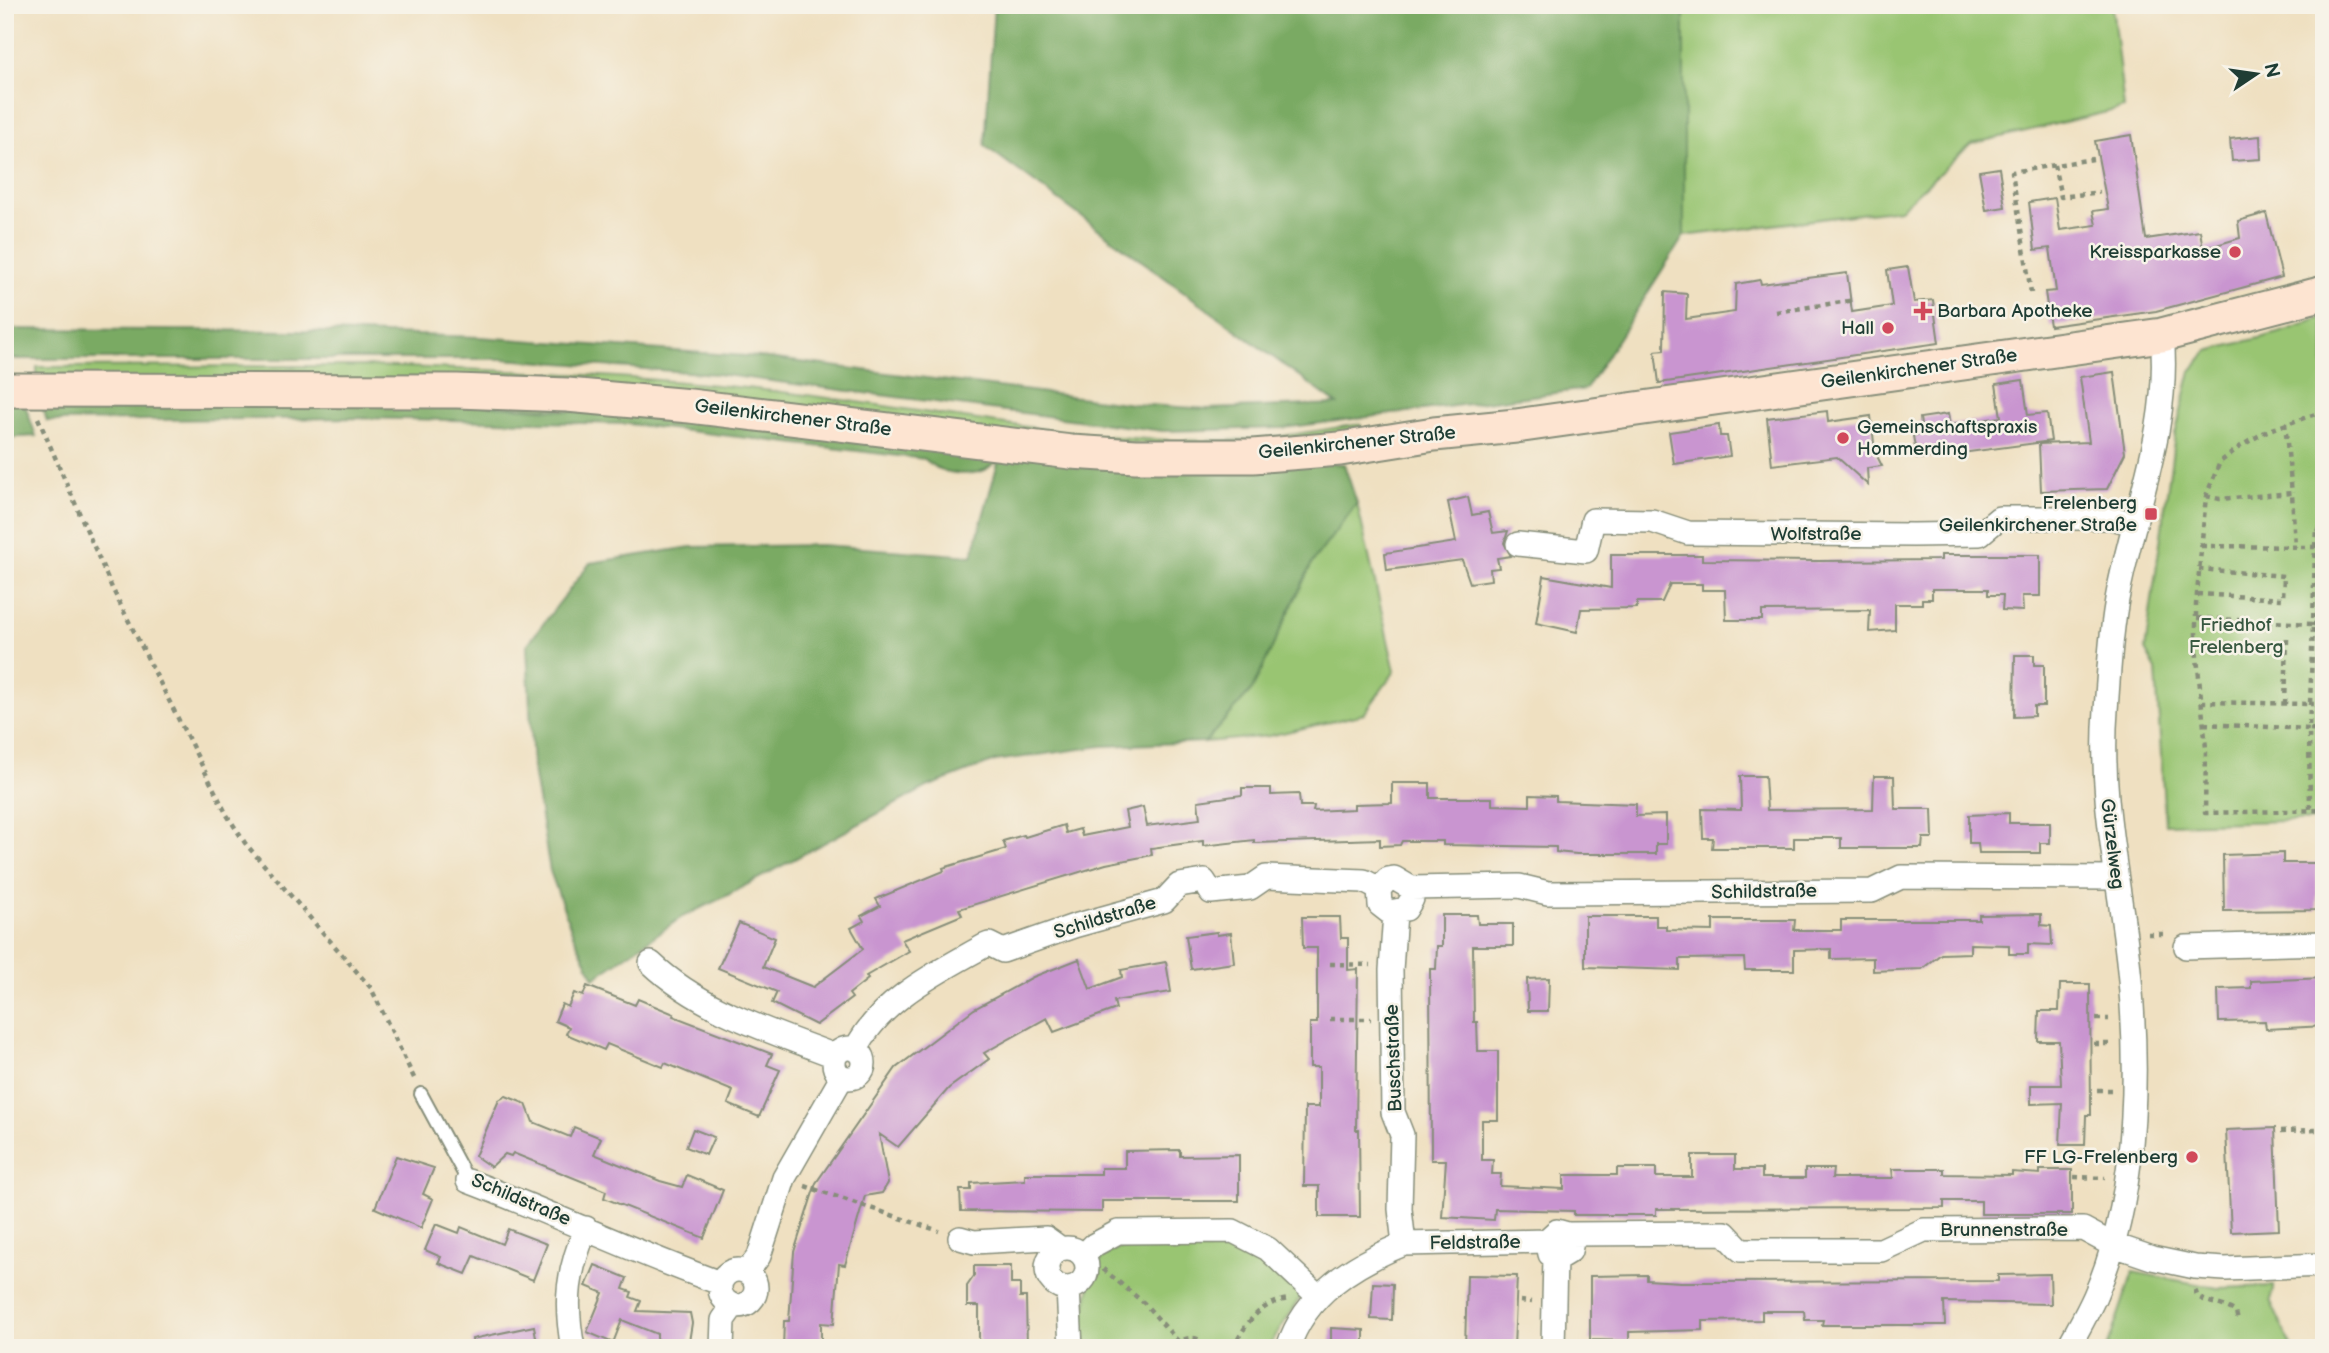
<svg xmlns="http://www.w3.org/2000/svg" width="2329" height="1353" font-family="'Balsamiq Sans',sans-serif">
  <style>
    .green { fill: #99c572; stroke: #5c8153; stroke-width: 2 }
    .forest { fill: #7aaa64; stroke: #4c744c; stroke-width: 2 }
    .building { fill: #c995d0 }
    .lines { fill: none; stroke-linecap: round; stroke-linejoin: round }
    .lane-casing { stroke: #878e7a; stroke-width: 16 }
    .street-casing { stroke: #878e7a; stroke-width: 26 }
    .secondary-casing { stroke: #878e7a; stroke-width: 37 }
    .path { stroke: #878e7a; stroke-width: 4.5; stroke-dasharray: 5 5; stroke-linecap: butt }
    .lane { stroke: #fff; stroke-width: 12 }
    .street { stroke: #fff; stroke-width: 23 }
    .secondary { stroke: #fde4d1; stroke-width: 33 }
    .poi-dot { fill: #d1495b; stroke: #f7f3e8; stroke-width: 2.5 }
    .labels { text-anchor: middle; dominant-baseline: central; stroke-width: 5; stroke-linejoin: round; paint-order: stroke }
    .poi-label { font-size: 19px; fill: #1f3d34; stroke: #f7f3e8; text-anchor: end }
    .street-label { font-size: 19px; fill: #1f3d34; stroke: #f7f3e8 }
    .park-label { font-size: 19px; fill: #375840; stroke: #f7f3e8 }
  </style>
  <rect width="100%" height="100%" fill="#f7f3e8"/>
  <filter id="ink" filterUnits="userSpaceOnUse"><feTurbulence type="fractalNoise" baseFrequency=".0143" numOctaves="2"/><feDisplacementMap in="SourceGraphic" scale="14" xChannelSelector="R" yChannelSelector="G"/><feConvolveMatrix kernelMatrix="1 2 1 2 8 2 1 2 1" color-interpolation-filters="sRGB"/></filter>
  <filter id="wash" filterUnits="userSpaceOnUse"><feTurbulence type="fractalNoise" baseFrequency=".00686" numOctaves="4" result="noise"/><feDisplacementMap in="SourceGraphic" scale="28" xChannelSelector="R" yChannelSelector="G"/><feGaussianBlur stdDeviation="1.57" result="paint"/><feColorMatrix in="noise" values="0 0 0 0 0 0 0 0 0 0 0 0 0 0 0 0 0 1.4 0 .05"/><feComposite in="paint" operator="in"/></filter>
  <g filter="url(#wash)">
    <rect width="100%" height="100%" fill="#efe0c1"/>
    <path class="green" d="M1684,5H2112L2124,108L1971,144L1900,209L1684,236Z
      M2324,317V820L2165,824L2156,670L2145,650L2175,435L2191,371L2208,351L2279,333Z
      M364,366C509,370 654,376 798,394C945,412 1107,449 1255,439C1290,436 1326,429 1360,424L1361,431L1298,440L1170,445L37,376V367Z
      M1357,503L1395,671L1364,714L1269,736L1205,742L1252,690L1312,563Z
      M1119,1248L1226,1249L1267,1259L1303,1293L1268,1348H1081C1082,1324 1088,1274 1104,1256C1107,1253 1115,1250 1119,1248Z
      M2133,1272L2218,1288L2274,1286L2270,1300L2292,1348H2107Z"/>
    <path class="forest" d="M994,5H1684V236L1586,389L1283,428L1163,431L716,374L502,359H5V329L294,331L479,337L760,357L1133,404L1208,409L1337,404L985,146Z
      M40,400L438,402L1344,464L1357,503L1312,563L1252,690L1205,742L1102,746L995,761L927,787L726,896L682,917L594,978L573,934L550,871L533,770L527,645L590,563L691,547L822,545L972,556L999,459C995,462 989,468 985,470C966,477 938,474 925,459L629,424L358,418L47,421Z
      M5,402H24L36,436L5,438Z"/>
    <g id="blocks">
      <path class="building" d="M2131,135L2146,239L2200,231L2203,249L2240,238L2238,221L2266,213L2282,277L2156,311L2050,326L2045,292L2056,291L2050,248L2035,250L2029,202L2055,198L2060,230L2096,225L2093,211L2108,209L2095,141Z
        M2260,136L2261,159L2232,161L2230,139Z
        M1999,168L2005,207L1986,210L1979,171Z
        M1908,267L1914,302L1933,300L1939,343L1659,383L1655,351L1664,350L1665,292L1687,294L1686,319L1735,312L1736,284L1760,280L1761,284L1847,273L1852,312L1892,306L1887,270Z
        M2114,372L2125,453L2107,489L2041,491L2039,444L2089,442L2080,377Z
        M2023,380L2028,415L2047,413L2051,441L1917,459L1913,436L1922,433L1920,418L1948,414L1950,425L2001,417L1996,384Z
        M1827,411L1828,422L1871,416L1875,452L1882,466L1867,468L1868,485L1837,457L1772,465L1767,418Z
        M1719,425L1720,436H1727L1730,456L1674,464L1669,432Z
        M1468,497L1472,515L1488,512L1493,533L1508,531L1504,543L1511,556L1497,558L1499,568L1490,569L1491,580L1470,583L1462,560L1387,570L1385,553L1456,542L1448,502Z
        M1611,555H1702V560L1817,561L1941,560V555H2040V596H2022L2023,611L2002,610L2003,595H1988V589H1932V599H1922V604H1895V630L1869,632L1870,610L1762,611V620H1726L1725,590H1702V584H1670L1662,602H1637V608L1581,609L1577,632L1536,623L1544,576L1611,588Z
        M2015,655H2034V665H2044V706H2034V716L2014,717Z
        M1740,776H1765L1767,810L1873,809L1874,776H1894L1895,809H1932L1933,838H1923L1922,848H1841V838H1794V848H1712L1713,838H1703L1702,809L1741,810Z
        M1392,783H1430V798H1492V805L1530,806V795L1556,796V801L1636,804V816L1666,815V844H1656V854H1577L1556,852V847L1443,845V841H1402L1400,845L1380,846V839L1254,843V840L1203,846V841L1151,848L1152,855L1106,864L959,909L962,915L902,940L909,951L866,976L868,979L849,994L852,998L816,1025L772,1003L777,992L718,968L739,923L775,938L763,967L813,987L863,949L851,928L864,921L861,916L880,906L876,899L944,871L943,868L1006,849L1003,841L1024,835L1025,837L1064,825L1066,833L1080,829L1082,836L1128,827L1125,811L1143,807L1147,826L1200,819L1198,801L1242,795V788H1271V795L1299,794L1300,806H1314L1313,811L1354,809V804L1392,803Z
        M2009,813V823H2050V843H2040V853H1979L1978,843H1969V815Z
        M2283,853V863H2317V910L2224,911L2223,855Z
        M2041,914V925L2051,926L2052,945L2028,944V954H2009V945L1970,944V953L1941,954L1922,969L1873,971V958L1831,959V949L1794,950V970H1745L1744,958L1680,959V970L1585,967V916H1656V926H1666V930L1713,931V920H1795L1794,930H1841V920H1979V915Z
        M1442,915H1477L1478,924H1513V946H1473L1474,1022H1477L1478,1051H1498V1120H1482V1160H1493L1492,1174H1501L1500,1186L1564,1189V1175H1617V1168H1656V1177H1692V1155H1735V1169H1762V1178H1805V1169H1833L1832,1178H1893L1892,1169H1944V1174L2012,1175V1172L2040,1174V1170H2072V1214H1981V1201H1944V1208L1656,1209V1215H1574V1211L1495,1209L1494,1220L1442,1217L1446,1160H1431L1430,969H1436L1437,946H1442Z
        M1302,917H1340L1341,938H1348V970L1358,969L1356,1130H1359L1360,1217H1319V1186H1304L1305,1107H1319V1067H1310V1023H1317V948H1303Z
        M1217,932V935L1231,933L1234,963L1191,969L1186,936Z
        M1079,959L1090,989L1122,977L1121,970L1166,962L1171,992L1114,1001L1116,1009L1054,1032L1047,1018L984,1053L989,1059L949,1088L898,1147L879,1134L888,1183L882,1193L865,1196L845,1265L839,1264L834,1324L821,1323V1348H783L784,1321H789L794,1252L816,1183L896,1068L974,1009L1033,977Z
        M1549,978L1548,1011H1528L1527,979Z
        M2324,978V1026L2266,1029L2265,1021L2219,1022L2218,989L2251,988V981Z
        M2060,984H2090L2091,1115H2086L2085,1145H2060L2062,1103L2031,1104V1085H2061L2059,1041H2038L2039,1011H2059Z
        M587,986L635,1005L638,999L674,1014L673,1016L772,1054L767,1065L780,1070L759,1117L728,1104L733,1091L665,1063L663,1067L607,1044L604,1050L566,1034L569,1027L555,1021L562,1004L568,1007L574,993L583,996Z
        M506,1096L526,1104L533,1122L570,1137L574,1127L601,1138L594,1154L660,1181L682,1187L687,1175L723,1190L704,1238L604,1198L606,1191L513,1153L511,1156L505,1154L491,1167L475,1156L499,1100Z
        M2275,1128L2279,1230L2231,1232L2226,1130Z
        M693,1129L714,1137L706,1155L686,1147Z
        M1180,1150V1156L1239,1155V1201H1102V1212L961,1211L960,1190H971V1183L1025,1180V1174H1101V1168H1125V1151Z
        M396,1156L434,1168L423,1194L433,1199L421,1228L375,1208Z
        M436,1224L459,1233L461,1227L502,1244L508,1229L547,1244L533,1280L474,1256L466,1274L438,1263L441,1257L425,1250Z
        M595,1265L627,1278L623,1289L632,1292L630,1297L641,1301L637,1311L690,1313L692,1323L688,1348H657V1334L622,1320L613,1343L587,1332L603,1293L586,1286Z
        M974,1266H1011V1284H1020V1297H1026L1027,1348H979V1306H967V1286L974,1276Z
        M2050,1274L2051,1304L1944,1302L1945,1325H1822L1823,1320H1805L1804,1311H1762V1320L1703,1321V1330L1629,1332V1341L1590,1340V1276L1647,1275V1280L1681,1282L1998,1281V1275Z
        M1467,1275L1517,1276L1514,1348H1465Z
        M1373,1283L1393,1284L1392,1320L1371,1319Z
        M534,1326L538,1348H473L472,1339Z
        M1331,1328L1364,1330V1348H1331Z"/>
    </g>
  </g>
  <g filter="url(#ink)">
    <use href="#blocks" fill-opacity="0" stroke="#878e7a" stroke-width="2"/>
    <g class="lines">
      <g class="lane-casing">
        <path id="lane" d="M421,1094L468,1181"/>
      </g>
      <g class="street-casing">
        <path id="street" d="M1518,544L1586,551L1593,520L1652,521L1688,533L1913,535L1980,534L1999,518H2111L2135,524
          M1411,888L1412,899L1406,909L1389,912L1380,905L1379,889L1388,879L1394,878L1411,888L1519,886L1548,893L1872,891L1901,877L2115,878
          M1395,913L1391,970L1393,1112L1402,1135L1400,1209L1404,1244
          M2186,947L2324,943
          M651,963C702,1011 771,1031 835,1056
          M834 1063a15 15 0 1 1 30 0a15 15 0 1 1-30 0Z
          M856,1049C880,1000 938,972 984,946L989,944L1003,951L1074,926L1164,901L1179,885L1204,881L1211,892L1250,888L1266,877L1364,881L1379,889
          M468,1181C553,1213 635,1253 720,1283
          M1568,1234L1572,1242L1570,1251L1560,1257L1550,1254L1547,1240L1557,1231L1568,1234L1725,1233L1741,1250H1881L1924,1230L2083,1229L2111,1244L2152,1258L2195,1267L2225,1269L2324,1265
          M960,1238L974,1242L1046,1238L1060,1248
          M1047 1268a20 20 0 1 1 40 0a20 20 0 1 1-40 0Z
          M1084,1255L1094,1245L1118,1232L1233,1231L1268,1249L1317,1295
          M720 1288a18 18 0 1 1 36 0a18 18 0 1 1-36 0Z
          M747,1272L759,1256L784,1178L842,1077
          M1068,1288L1071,1348
          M573,1348C564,1301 568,1271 586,1228
          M722,1348L723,1320L733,1306
          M1288,1348C1305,1294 1354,1264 1404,1244L1546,1241
          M1553,1348L1555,1257
          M2068,1348C2077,1331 2087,1314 2095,1296C2141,1191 2140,1048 2125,936C2115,860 2100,787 2106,710C2109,670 2111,628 2119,589C2136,503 2171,425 2162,335"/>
      </g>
      <g class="secondary-casing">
        <path id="secondary" d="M5,390L457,391L567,395L690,406L1071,452L1136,456H1253L1340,449L1434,434L1516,426L2162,335L2324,293"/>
      </g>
      <path class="path" d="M2054,165L2061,197L2100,192
        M2031,293L2012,172L2093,159
        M1776,312L1855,300
        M2324,411L2267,431L2241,446L2220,462L2206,496L2196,605V647L2206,748L2205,813L2324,810
        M38,418L112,588L227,815L245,843L371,988L415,1080
        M2285,423L2292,493
        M2206,496L2220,499L2292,493L2295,547
        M2201,546L2315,547L2313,624H2324
        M2315,547L2316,528L2324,532
        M2197,594L2283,599L2284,576L2199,569
        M2197,618L2313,624L2310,704L2202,702
        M2285,704L2287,639
        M2324,704H2310L2309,729L2324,730
        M2204,724L2309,729L2310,810
        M2148,934H2167
        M1330,964L1371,965
        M1330,1019H1371
        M2096,1019H2109
        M2094,1044H2111
        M2097,1090H2111
        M2281,1131L2319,1130
        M2074,1177L2105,1178
        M805,1186L939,1231
        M1103,1269L1144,1303L1178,1341C1192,1337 1198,1335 1207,1348
        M2195,1290L2198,1297C2210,1304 2224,1304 2236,1312L2238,1321
        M1520,1301L1532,1302
        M1233,1348C1247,1322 1259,1303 1289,1299"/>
      <use href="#lane" class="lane"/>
      <use href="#street" class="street"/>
      <use href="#secondary" class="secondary"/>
    </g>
  </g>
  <g class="poi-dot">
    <circle cx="2235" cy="252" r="7"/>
    <path d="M1919.5 300.5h7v7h7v7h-7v7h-7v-7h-7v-7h7z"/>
    <circle cx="1888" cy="328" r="7"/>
    <circle cx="1843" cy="438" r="7"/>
    <rect x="2144" y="507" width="14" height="14" rx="3.5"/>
    <circle cx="2192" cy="1157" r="7"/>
  </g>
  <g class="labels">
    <g class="poi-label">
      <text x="2221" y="252">Kreissparkasse</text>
      <text x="1937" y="311" text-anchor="start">Barbara Apotheke</text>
      <text x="1874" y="328">Hall</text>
      <text x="1857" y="427" text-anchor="start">Gemeinschaftspraxis<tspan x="1857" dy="22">Hommerding</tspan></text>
      <text x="2137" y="503">Frelenberg<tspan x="2137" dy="22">Geilenkirchener Straße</tspan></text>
      <text x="2178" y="1157">FF LG-Frelenberg</text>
    </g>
    <g class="street-label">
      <text transform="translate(1919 369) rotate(-8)">Geilenkirchener Straße</text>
      <text transform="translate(793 418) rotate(7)">Geilenkirchener Straße</text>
      <text transform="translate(1357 443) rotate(-6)">Geilenkirchener Straße</text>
      <text x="1816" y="534">Wolfstraße</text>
      <text transform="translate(2112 844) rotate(83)">Gürzelweg</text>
      <text transform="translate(1764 892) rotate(-1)">Schildstraße</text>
      <text transform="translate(1105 918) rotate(-17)">Schildstraße</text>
      <text transform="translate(1394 1058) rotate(-92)">Buschstraße</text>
      <text transform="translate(521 1200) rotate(23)">Schildstraße</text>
      <text x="2004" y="1230">Brunnenstraße</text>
      <text transform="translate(1475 1243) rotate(-1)">Feldstraße</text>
    </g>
    <g class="park-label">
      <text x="2236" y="625">Friedhof<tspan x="2236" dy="22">Frelenberg</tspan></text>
    </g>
  </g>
  <rect width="2329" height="1353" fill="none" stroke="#f7f3e8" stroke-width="28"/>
  <g transform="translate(2256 74) rotate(77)" stroke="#f7f3e8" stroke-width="5" paint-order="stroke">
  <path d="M0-5L12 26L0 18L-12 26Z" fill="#1f3d34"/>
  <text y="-10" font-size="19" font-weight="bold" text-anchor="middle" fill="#1f3d34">N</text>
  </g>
</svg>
